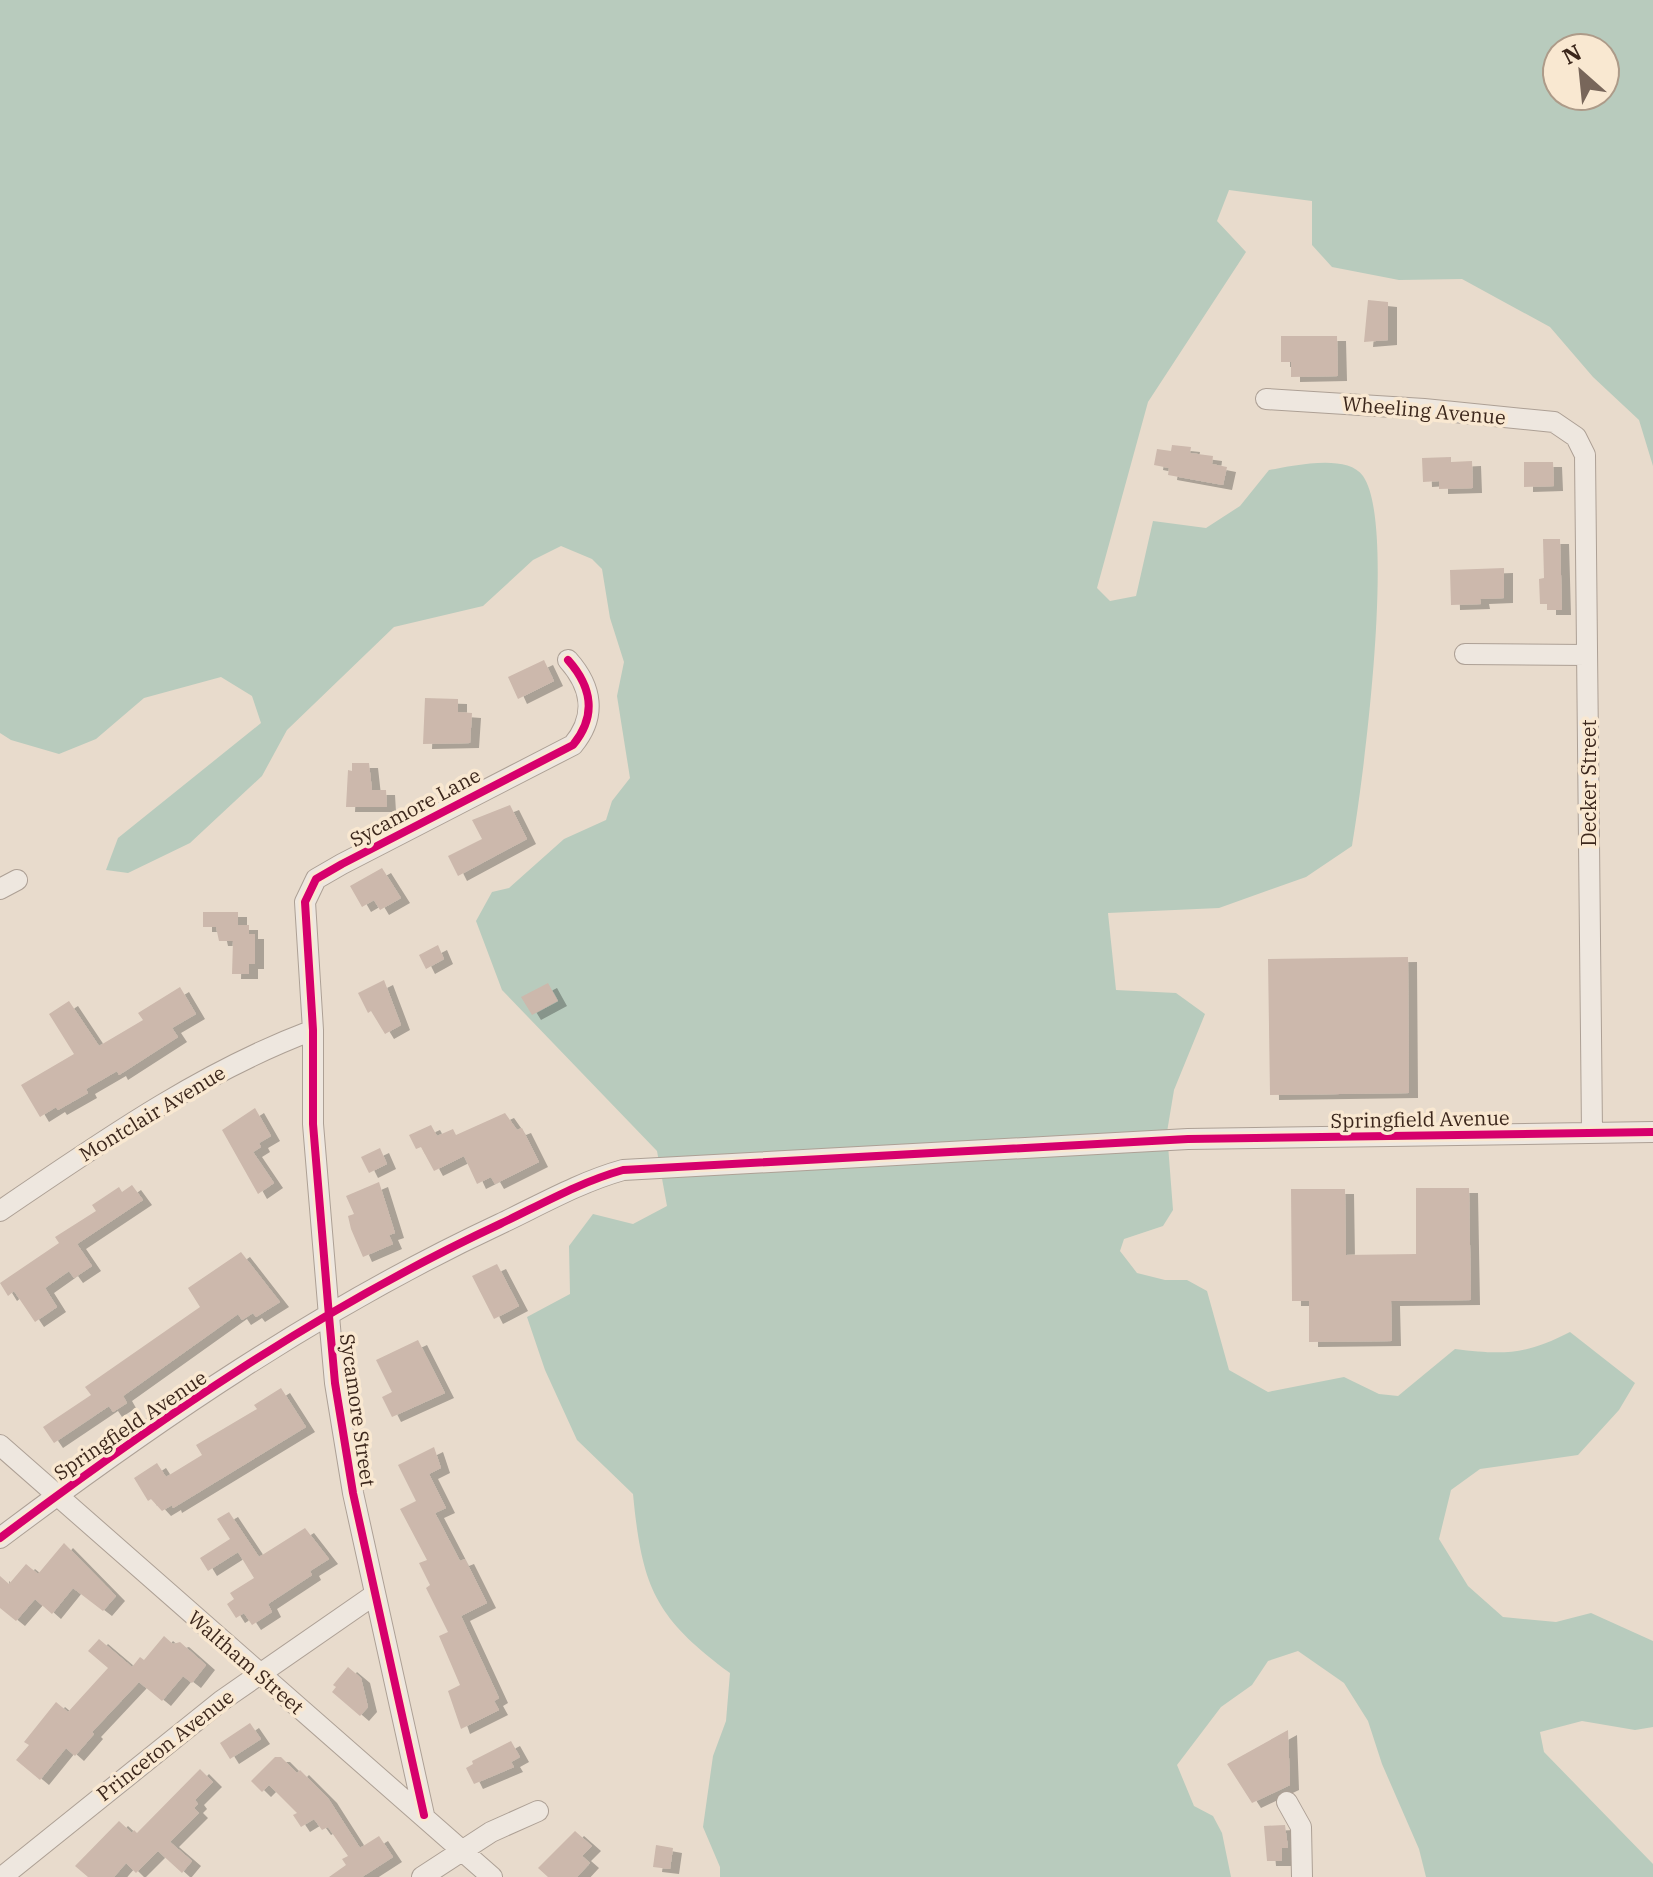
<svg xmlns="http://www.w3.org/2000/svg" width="1653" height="1877" font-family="'IBM Plex Serif',serif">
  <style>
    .water { fill: #b8cbbd; fill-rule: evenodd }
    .building { fill: #ccb8ac; filter: url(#shadow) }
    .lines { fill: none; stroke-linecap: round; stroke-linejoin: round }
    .minor-casing { stroke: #ada095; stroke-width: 22 }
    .minor { stroke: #eee7df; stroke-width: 20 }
    .cycleway-casing { stroke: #f9e8d1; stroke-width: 13 }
    .cycleway { stroke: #d6006c; stroke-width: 8 }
    .labels { text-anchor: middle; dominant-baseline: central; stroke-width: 7; stroke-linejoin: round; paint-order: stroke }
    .street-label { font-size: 20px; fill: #3c271c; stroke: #f9e8d1 }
  </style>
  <defs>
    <filter id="shadow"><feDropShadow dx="9" dy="5" stdDeviation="0" flood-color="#0004"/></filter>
  </defs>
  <rect width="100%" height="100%" fill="#e8dbcc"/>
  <path class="water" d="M0,0H1653V466L1639,420L1593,377L1550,327L1462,279L1399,280L1332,267L1312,245V201L1229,190L1217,221L1246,252L1148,402L1097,588L1110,601L1136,596L1153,521L1206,528L1240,506L1269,470C1292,466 1347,453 1363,476C1397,524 1363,781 1352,846L1306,877L1219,908L1108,913L1116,990L1176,993L1205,1014L1174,1090L1167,1132L1173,1210L1163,1226L1124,1239L1120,1251L1137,1273L1165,1280H1187L1207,1291L1229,1370L1268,1392L1344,1377L1379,1394L1398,1396L1455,1349C1504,1355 1525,1355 1570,1332L1635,1383L1619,1410L1578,1455L1480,1469L1451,1490L1439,1539L1468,1586L1503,1617L1556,1622L1591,1613L1653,1641V1727L1635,1730L1582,1721L1540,1732L1544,1752L1653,1864V1877H1426L1419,1849L1382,1764L1368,1721L1344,1683L1298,1651L1268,1661L1252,1685L1221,1707L1177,1765L1194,1806L1213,1816L1222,1833L1231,1877H720V1867L703,1827L713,1756L726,1721L730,1673C654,1617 642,1586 633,1494L577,1440L545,1370L527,1317L570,1294L569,1246L593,1214L633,1224L667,1206L657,1151L502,990L476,921L492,892L509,888L564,839L606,820L612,801L630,778L617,696L624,662L610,618L602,569L592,559L561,546L533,560L483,606L394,627L287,730L262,776L190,843L128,873L106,870L118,838L261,723L252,696L221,677L144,698L96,739L59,754L11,740L0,733ZM1557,48H1605V96H1557Z"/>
  <path class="building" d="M1368,300L1388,302V340L1364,342Z
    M1281,336H1337L1338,376L1291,377V362H1281Z
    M1172,445L1191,447L1190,453L1213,456L1212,464L1227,467L1223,485L1168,475L1169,468L1154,465L1157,449L1171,451Z
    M1451,457V462L1472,461L1473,488L1439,489V481L1423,482L1422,458Z
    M1524,462H1553L1554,486L1524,487Z
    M1543,539H1560L1562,610H1547V604H1540L1539,579L1544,578Z
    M1504,568V598L1480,599L1481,604L1451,605L1450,570Z
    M544,660L554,681L518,699L508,677Z
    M425,698L458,699V712L472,713L470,743L423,744Z
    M352,763H369L372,790H386L387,807H346L348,770L352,771Z
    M510,805L527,839L458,876L448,856L482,839L472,820Z
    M382,868L401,898L380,910L374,900L362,907L350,886Z
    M203,912H238V925H249V934H255V964H249V974H232L233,941H219L216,927H203Z
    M438,945L444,959L426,969L419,955Z
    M1408,957L1409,1093L1270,1095L1268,959Z
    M384,980L401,1025L385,1034L371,1011L368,1013L358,993Z
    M548,983L558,1001L532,1015L521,997Z
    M180,987L196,1014L172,1028L178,1037L119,1075L117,1071L86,1089L88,1093L58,1110L56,1107L40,1117L21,1085L74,1054L49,1014L69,1001L99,1046L143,1020L138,1013Z
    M255,1108L271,1136L259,1143L261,1147L253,1152L274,1183L258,1194L222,1130Z
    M505,1113L517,1130L522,1128L539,1162L495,1184L491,1177L477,1184L464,1156L434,1171L421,1147L416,1149L409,1135L431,1125L437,1136L453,1129L456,1135Z
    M380,1148L387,1164L369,1173L361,1157Z
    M379,1182L395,1233L389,1235L393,1244L363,1257L351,1229L348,1216L354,1214L346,1196Z
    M132,1185L143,1200L77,1244L92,1266L74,1278L69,1271L45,1288L57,1307L35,1322L14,1291L8,1296L0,1283L59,1243L55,1237L96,1211L92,1205L119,1187L122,1192Z
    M1416,1188H1469L1471,1300L1391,1301L1392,1341L1309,1342V1301H1292L1291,1189H1345L1346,1255L1416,1254Z
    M241,1252L280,1302L256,1317L253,1313L242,1320L238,1314L123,1396L127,1403L113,1412L109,1406L54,1443L43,1427L91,1395L85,1387L200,1307L188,1288Z
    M497,1264L519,1306L494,1319L472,1276Z
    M418,1340L445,1393L392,1417L382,1397L392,1392L376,1360Z
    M281,1388L306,1427L173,1508L172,1505L162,1511L151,1499L148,1501L134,1478L157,1463L166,1477L202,1455L196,1445L257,1409L254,1405Z
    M434,1447L441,1468L429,1474L446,1508L435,1513L460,1561L465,1559L487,1603L461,1616L499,1698L494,1701L499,1710L461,1729L448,1691L460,1685L439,1636L448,1632L426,1588L430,1585L419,1563L427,1560L400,1509L416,1501L398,1465Z
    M229,1512L259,1557L305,1528L329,1559L310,1571L312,1575L268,1604L272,1612L252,1625L244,1613L236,1618L227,1604L234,1599L230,1593L254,1578L238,1552L208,1571L200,1558L230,1539L217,1519Z
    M64,1543L116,1596L103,1611L73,1588L52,1614L35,1599L16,1621L0,1608V1576L9,1584L26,1564L38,1574Z
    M164,1636L173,1644L180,1642L206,1665L192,1683L183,1676L162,1701L139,1682L92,1732L94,1734L75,1756L66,1748L40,1780L16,1760L29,1745L24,1742L56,1702L68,1712L108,1668L88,1651L99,1639L132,1667L140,1657L144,1660Z
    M348,1667L361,1678L368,1707L360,1716L332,1692L336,1687L333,1685Z
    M250,1723L261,1739L230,1759L220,1743Z
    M1288,1730L1290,1785L1252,1803L1227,1764Z
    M511,1741L520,1757L511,1762L514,1767L474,1784L466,1768L473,1764L472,1761Z
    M275,1757H281L297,1773L300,1770L328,1798L360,1848L379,1836L393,1857L362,1877H329L346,1865L342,1859L348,1856L328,1827L322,1830L314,1819L301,1827L293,1815L297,1813L269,1785L262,1792L251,1781Z
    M200,1769L213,1782L195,1800L198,1804L194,1808L199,1813L170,1842L192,1861L182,1873L158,1851L136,1873L126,1863L114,1877H88L75,1866L119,1821L132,1833L134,1830L137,1833Z
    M1285,1825L1288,1848H1282V1861H1267L1264,1826Z
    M575,1831L592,1846L582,1856L590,1863L577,1877H548L538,1868Z
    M656,1845L673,1848L670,1869L653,1867Z"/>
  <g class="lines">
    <g class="minor-casing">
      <path id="minor" d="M1266,399L1424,409L1554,422L1576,437L1585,455L1592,1132
        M1465,654L1587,655
        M0,889L17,880
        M0,1211C100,1143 199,1073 313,1030
        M0,1445L492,1877
        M0,1538C157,1420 322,1307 500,1224C540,1205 580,1182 623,1170L1188,1139L1653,1132
        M1287,1802L1301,1827L1302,1877
        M424,1815L353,1493L335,1383L329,1316L313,1124V1030L305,902L316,879L342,864L573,745C597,716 592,687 568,660
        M2,1877L221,1701L374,1595
        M422,1877L491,1832L538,1811"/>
    </g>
    <use href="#minor" class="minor"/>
    <g class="cycleway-casing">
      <path id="cycleway" d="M0,1538C157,1420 322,1307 500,1224C540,1205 580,1182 623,1170L1188,1139L1653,1132
        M424,1815L353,1493L335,1383L329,1316L313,1124V1030L305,902L316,879L342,864L573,745C597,716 592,687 568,660"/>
    </g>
    <use href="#cycleway" class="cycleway"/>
  </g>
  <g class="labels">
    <g class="street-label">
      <text transform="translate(1424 410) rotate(5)">Wheeling Avenue</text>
      <text transform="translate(1588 783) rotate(-90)">Decker Street</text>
      <text transform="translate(415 807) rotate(-28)">Sycamore Lane</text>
      <text transform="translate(152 1113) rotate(-31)">Montclair Avenue</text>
      <text transform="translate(1420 1119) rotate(-1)">Springfield Avenue</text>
      <text transform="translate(358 1410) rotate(82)">Sycamore Street</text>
      <text transform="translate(130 1425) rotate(-34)">Springfield Avenue</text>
      <text transform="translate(246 1662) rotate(41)">Waltham Street</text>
      <text transform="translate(165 1745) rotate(-38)">Princeton Avenue</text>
    </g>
  </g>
  <g transform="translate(1581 72) rotate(333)"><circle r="38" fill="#f9e8d1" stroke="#ad9b89" stroke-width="2"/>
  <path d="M0-6L14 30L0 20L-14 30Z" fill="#78665a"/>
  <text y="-12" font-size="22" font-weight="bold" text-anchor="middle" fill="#3c271c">N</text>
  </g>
</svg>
